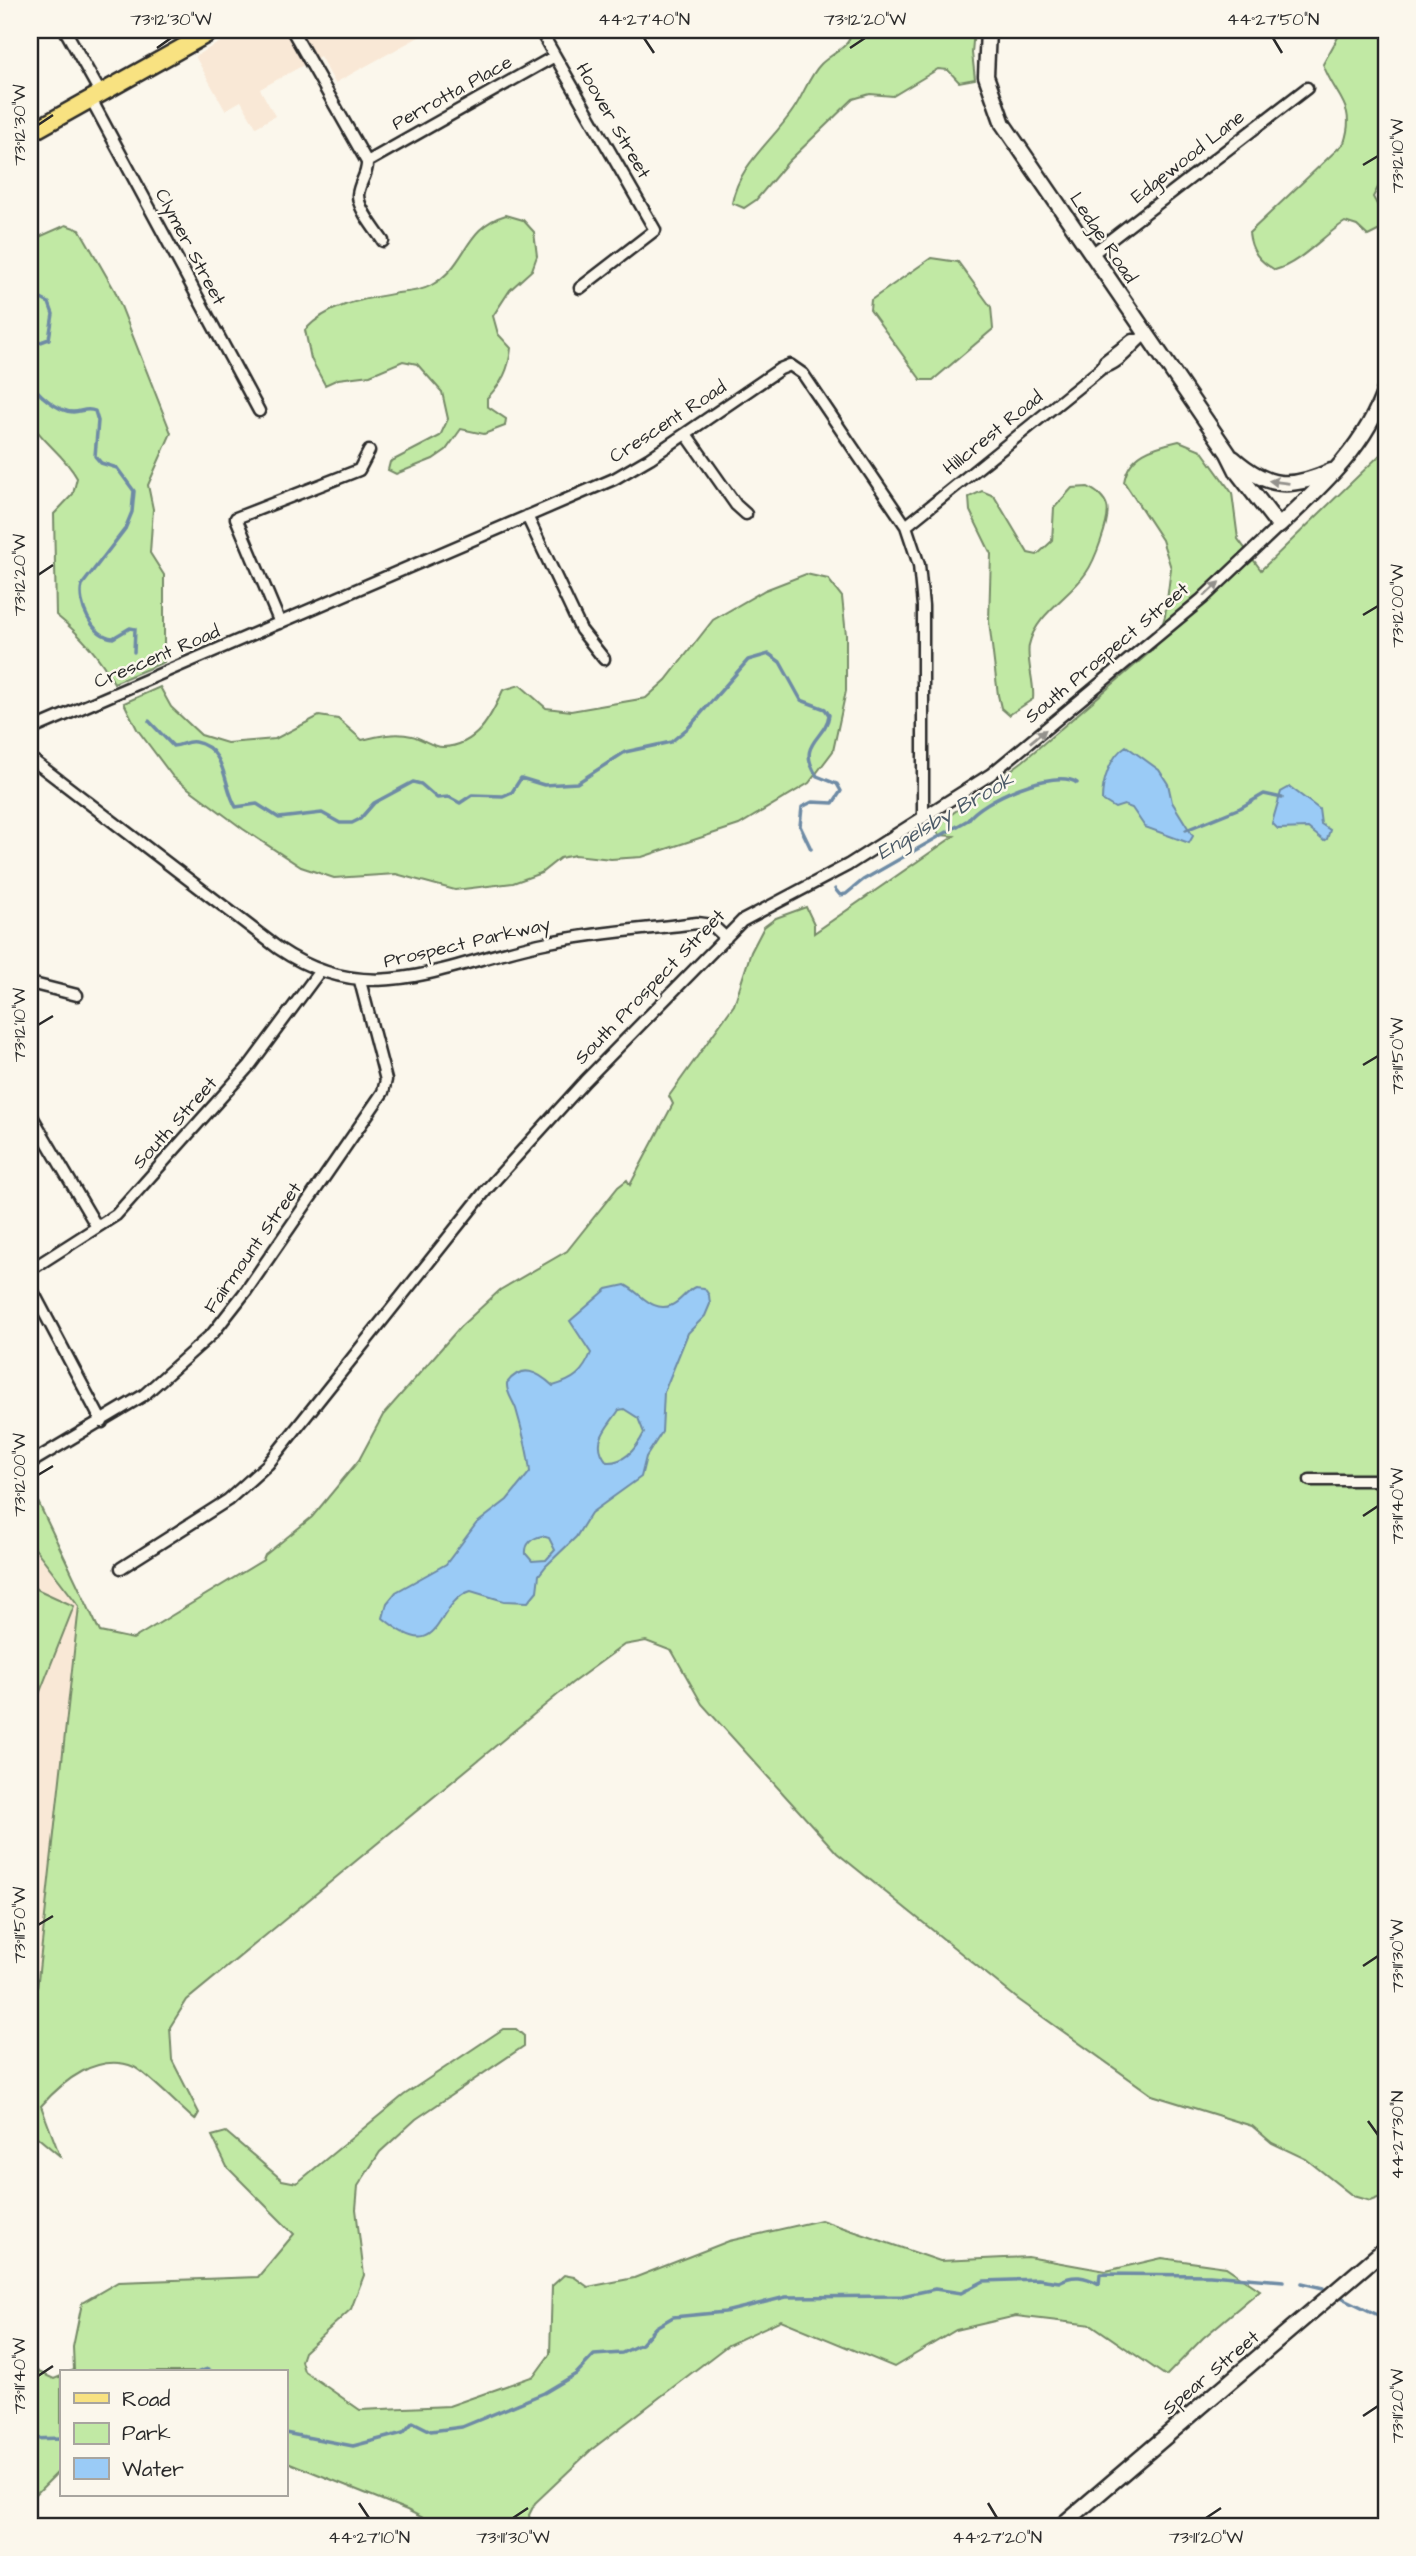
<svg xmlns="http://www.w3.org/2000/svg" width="1416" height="2556" font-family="'Architects Daughter',sans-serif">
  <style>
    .built { fill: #f9e8d6 }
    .green { fill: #c1e9a4; stroke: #768a68; stroke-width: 2 }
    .water { fill: #9acbf6; stroke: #6e8ba5; stroke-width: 2; fill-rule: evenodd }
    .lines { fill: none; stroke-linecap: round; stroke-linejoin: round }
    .stream { stroke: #6e8ba5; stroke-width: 3.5 }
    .street-casing { stroke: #2b2b2b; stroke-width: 15 }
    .secondary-casing { stroke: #2b2b2b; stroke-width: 19 }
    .primary-casing { stroke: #2b2b2b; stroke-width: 21 }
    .street { stroke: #fbf7ec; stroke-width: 10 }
    .secondary { stroke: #fbf7ec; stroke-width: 14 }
    .primary { stroke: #f8e281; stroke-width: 16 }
    .oneway { fill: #93918c }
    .ticks { fill: none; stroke: #2b2b2b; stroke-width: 2.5 }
    .labels { text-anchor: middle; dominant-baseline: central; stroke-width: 5; stroke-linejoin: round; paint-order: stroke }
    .street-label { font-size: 19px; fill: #2b2b2b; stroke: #fbf7ec }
    .water-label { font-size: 21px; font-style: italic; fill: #4c5b68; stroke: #fbf7ec }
    .neatline { fill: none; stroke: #2b2b2b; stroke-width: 2.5 }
    .ticks-label { font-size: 18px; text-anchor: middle; fill: #2b2b2b }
  </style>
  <rect width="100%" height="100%" fill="#fbf7ec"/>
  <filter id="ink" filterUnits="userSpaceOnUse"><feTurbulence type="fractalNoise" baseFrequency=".0143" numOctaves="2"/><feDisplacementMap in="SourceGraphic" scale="14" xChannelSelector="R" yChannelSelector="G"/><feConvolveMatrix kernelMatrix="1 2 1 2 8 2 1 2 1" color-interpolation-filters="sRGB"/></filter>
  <g filter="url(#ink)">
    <path class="built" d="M242,30H424L426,33L335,83L320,56L260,89L275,116L256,127L241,101L225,110L195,56Z
      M30,1542L79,1606L30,2053Z"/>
    <path class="green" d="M852,30H974L972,53L975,79L959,82L948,70L938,69L893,96L870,94L853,99L788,162L756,200L744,208L732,203C739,164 772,142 793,110C803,96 809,76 821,64C832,53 851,47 852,30Z
      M1342,30H1386V172L1373,197L1385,219L1382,229L1368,236L1357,226L1345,222C1322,236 1301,263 1275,270C1259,261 1251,251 1249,233L1344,143C1357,104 1335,98 1323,64Z
      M506,215L523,220L534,232L537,256L532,270L510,290L493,316L498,334L511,348C509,370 502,383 487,398V406L506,419L505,426L484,434L461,429L446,450L433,459L396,474L388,470L390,462L440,436L448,419L442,392L417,364L403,361L370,375L338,379L325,385L311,359L305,330C329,304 364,299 398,293C408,292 421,291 430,286C469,265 462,228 506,215Z
      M66,225L80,230L115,291L171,433L148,485L153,509L150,553L164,575V662L114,683C99,655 81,635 56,615L54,514L73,494L77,478C64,454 43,443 30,421V241Z
      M931,258L958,262L991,307L993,329L933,380H921L870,310L871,300Z
      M1179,441L1201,450L1232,493L1238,539L1261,570L1386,449V2195L1370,2201L1353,2196L1306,2159L1272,2143L1252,2126L1152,2095L1019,2000L837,1853L702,1704L672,1651L646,1641L624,1645L572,1683L187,2000L170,2027L172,2060L199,2113L195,2120C183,2110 144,2071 134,2067C98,2052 63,2081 41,2106L60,2156L30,2131V2053L79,1606L30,1542V1485L100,1632L133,1639L263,1560L265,1555L312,1517L359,1460L383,1415L460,1327L500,1290L567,1251L618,1187L627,1180L630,1185L673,1104L669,1096L734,1005L751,952L764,927L776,918L806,907L814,924V933L954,836L939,835L936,829L941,822L1023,761L1155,648L1165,616L1171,568L1162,540L1124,482C1129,453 1153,447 1179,441Z
      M1088,487C1096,492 1104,496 1107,506C1111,519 1094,562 1086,573C1069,598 1036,614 1029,645C1026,662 1035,682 1033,699L1009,715L1001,708L998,695L989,621L991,554L970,511L969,497L982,491L994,496L1028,553L1037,555L1052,541L1054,508L1072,488Z
      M806,574L828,579L842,597L846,635V691L833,751L809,783L739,825L642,857L611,859L575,855L560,858L541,873L513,883L455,890L396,874L334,878L301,867L243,829L173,777L137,729L124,703L160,687L171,707L201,735L227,743L275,739L319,716L338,719L362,740C378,736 395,732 412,736C422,738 432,747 443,747C477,746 491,717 503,690L520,685L546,708L571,711L646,698L666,680L713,620L765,590Z
      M30,1586L74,1606L30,1717Z
      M503,2029H516L524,2036V2046L416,2119L380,2152L358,2186L356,2209L364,2275L351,2309L304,2352L301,2361L304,2371L360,2410L449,2406L534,2376L550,2354L552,2286L564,2275L574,2277L588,2287L634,2278L729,2241L821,2220L940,2261L1028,2257L1106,2271L1162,2258L1226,2267L1260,2290L1203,2338L1166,2376L1092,2325L1016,2316L956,2330L894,2367L781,2320L728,2345L591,2450L535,2503L529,2515L531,2526H439L407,2510L285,2461V2372H69L74,2370L73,2347L82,2303L118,2282L258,2277L294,2234L227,2167L212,2136L226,2132L282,2180L297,2183L404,2095Z
      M30,2368L54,2379L61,2376V2469L30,2500Z"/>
    <path class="water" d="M1126,746L1159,770L1168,784L1172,802L1193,836L1189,843L1145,827L1132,808L1124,805L1115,808L1102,800C1102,782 1110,756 1126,746Z
      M1290,787L1319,809L1321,824L1330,830L1327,839L1324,841L1308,828L1278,829L1272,823L1281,792Z
      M625,1285C640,1292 653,1314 672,1305C681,1301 686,1291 695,1287L704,1288L709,1295L710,1304L705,1316L688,1333L664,1392L662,1432L646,1457L641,1477L591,1513L576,1537L546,1566L539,1575L537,1591L528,1602L504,1601L471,1591C432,1603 445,1670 383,1618L387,1603L396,1592L446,1564L476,1524L507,1500L530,1472C528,1450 522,1430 516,1409C513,1400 506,1393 507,1383C522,1363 538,1372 553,1386C574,1380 583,1373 591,1353L570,1321L607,1289ZM624,1409L638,1418L644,1433C637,1447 625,1463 607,1462C590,1441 607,1429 619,1410ZM542,1536L549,1538L555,1550L546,1560L532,1561L526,1554C525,1544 532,1538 542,1536Z"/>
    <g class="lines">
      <path class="stream" d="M30,280L35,284L37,297L49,303L53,314L49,339L30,346
        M30,380C35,393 59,412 73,412C82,412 86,407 95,411L98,421L95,456L101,463L117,468L134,491L132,512L125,529L82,585C77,603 92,636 113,638L130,628L135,629L134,652
        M149,721L173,746C182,746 187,740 195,742C227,748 223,786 236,807L257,804L279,818L322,813L340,823H352L360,819L374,803L413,782L421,784L437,798L449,797L460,803L472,795L503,796L512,792L521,778L544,785L577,783L625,752L671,742L689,727L748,660L769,654L780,662L801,700L825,709L829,715C826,739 795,743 817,776L837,784L841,791L833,803L812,802L802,807L800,826L811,849
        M1186,830L1240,808L1264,794L1282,798
        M835,889L840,895L846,894L863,880L968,820C981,800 1056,767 1077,783
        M1302,2283L1323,2288
        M1343,2298L1386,2319
        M199,2372L208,2369L212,2372
        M285,2433L353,2446L403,2433L413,2422L431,2431L462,2427L544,2393L576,2374L594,2355L622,2353L641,2344L656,2327L673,2317L725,2312L786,2297L902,2296L935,2289L961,2293L984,2281L1038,2279L1059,2282C1073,2274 1085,2276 1099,2284L1100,2274L1210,2275L1284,2281
        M30,2439L61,2438"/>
      <g class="street-casing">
        <path id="street" d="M65,30L101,94
          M292,30L367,162C368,175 359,182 358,195C358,209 375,229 383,241
          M540,30L655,230L580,288
          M91,99L259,411
          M367,162L555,56
          M1092,254L1307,88
          M1102,368L1105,361L1132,340H1137
          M686,434L736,505L746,514
          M527,516L581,630L604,659
          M906,526L1102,368C1121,364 1132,344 1146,334
          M280,623L236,518L359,470L369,451
          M30,730L614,479L650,458L780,369L790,365L803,374L906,526L919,565L923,606V818
          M30,758L278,948C373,1013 449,961 549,942C598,932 648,929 697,923L712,925L726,938
          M30,983L77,995
          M30,1113L97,1227
          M30,1270L116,1215L250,1065L319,972
          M30,1286L102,1422
          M30,1463L144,1395L213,1333L246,1291L383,1092L386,1080L360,981
          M1310,1480H1386
          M121,1568L228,1500L268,1464L487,1189L585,1081L742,921L848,865L991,774L1202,599L1279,526"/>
      </g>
      <g class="secondary-casing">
        <path id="secondary" d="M988,30L986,76L1003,124L1228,453L1238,473L1279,526C1323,485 1367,445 1386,387
          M1233,458C1267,488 1290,490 1331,471
          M1061,2526L1386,2248"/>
      </g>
      <g class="primary-casing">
        <path id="primary" d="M30,133L214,30"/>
      </g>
      <use href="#street" class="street"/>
      <use href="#secondary" class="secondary"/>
      <use href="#primary" class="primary"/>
    </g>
    <defs><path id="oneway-solid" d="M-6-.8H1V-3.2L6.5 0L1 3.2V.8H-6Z" transform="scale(1.75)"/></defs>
    <g class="oneway">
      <use href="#oneway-solid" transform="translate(1279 482) rotate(-173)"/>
      <use href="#oneway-solid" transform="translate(1212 589) rotate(-43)"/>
      <use href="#oneway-solid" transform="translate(1038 736) rotate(-39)"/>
    </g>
  </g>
  <path class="ticks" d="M644,38L654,53M1273,38L1282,53M157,48L171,38M850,48L865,38M38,125L53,115M1363,165L1378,156M38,575L53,565M1363,615L1378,606M38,1025L53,1016M1363,1065L1378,1056M38,1475L53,1466M1363,1516L1378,1506M38,1925L53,1916M1363,1966L1378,1956M1368,2121L1378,2135M38,2376L53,2366M1363,2416L1378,2406M359,2503L369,2518M988,2503L997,2518M513,2518L528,2508M1206,2518L1221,2508"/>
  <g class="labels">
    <g class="street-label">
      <text transform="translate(452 93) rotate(-29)">Perrotta Place</text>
      <text transform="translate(613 121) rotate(60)">Hoover Street</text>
      <text transform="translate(1188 157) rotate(-38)">Edgewood Lane</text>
      <text transform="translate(1103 238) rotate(56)">Ledge Road</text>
      <text transform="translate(190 247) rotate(62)">Clymer Street</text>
      <text transform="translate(668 422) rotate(-33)">Crescent Road</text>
      <text transform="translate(993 433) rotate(-39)">Hillcrest Road</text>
      <text transform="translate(1107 653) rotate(-40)">South Prospect Street</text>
      <text transform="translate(157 657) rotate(-23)">Crescent Road</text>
      <text transform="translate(467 943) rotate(-13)">Prospect Parkway</text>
      <text transform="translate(650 987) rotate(-46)">South Prospect Street</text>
      <text transform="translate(175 1123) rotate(-48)">South Street</text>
      <text transform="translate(253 1248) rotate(-55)">Fairmount Street</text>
      <text transform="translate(1211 2373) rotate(-40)">Spear Street</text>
    </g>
    <g class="water-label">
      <text transform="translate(945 816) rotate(-30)">Engelsby Brook</text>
    </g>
  </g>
  <rect width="1416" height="2556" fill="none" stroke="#fbf7ec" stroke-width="77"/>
  <rect x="60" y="2370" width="228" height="126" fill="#fbf7ec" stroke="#a8a59f" stroke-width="2"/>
  <rect x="74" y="2393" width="35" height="10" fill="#f8e281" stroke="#a8a59f" stroke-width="2"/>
  <text x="122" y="2406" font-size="21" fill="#2b2b2b">Road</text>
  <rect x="74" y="2423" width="35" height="21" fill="#c1e9a4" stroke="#a8a59f" stroke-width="2"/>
  <text x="122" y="2440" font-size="21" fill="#2b2b2b">Park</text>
  <rect x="74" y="2458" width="35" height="21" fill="#9acbf6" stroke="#a8a59f" stroke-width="2"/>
  <text x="122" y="2476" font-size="21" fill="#2b2b2b">Water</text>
  <rect x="38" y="38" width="1340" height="2480" class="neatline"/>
  <g class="ticks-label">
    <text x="171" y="25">73°12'30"W</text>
    <text x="644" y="25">44°27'40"N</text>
    <text x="865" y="25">73°12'20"W</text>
    <text x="1273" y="25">44°27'50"N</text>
    <text transform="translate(19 125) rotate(-90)" y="6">73°12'30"W</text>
    <text transform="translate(1397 156) rotate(-90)" y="6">73°12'10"W</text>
    <text transform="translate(19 575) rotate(-90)" y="6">73°12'20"W</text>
    <text transform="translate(1397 606) rotate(-90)" y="6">73°12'00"W</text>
    <text transform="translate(19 1025) rotate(-90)" y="6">73°12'10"W</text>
    <text transform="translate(1397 1056) rotate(-90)" y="6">73°11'50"W</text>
    <text transform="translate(19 1475) rotate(-90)" y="6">73°12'00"W</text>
    <text transform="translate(1397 1506) rotate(-90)" y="6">73°11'40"W</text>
    <text transform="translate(19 1925) rotate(-90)" y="6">73°11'50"W</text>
    <text transform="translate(1397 1956) rotate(-90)" y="6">73°11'30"W</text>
    <text transform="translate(1397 2135) rotate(-90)" y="6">44°27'30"N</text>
    <text transform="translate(19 2376) rotate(-90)" y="6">73°11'40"W</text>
    <text transform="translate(1397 2406) rotate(-90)" y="6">73°11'20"W</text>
    <text x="369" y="2543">44°27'10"N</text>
    <text x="513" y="2543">73°11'30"W</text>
    <text x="997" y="2543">44°27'20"N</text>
    <text x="1206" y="2543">73°11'20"W</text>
  </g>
</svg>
